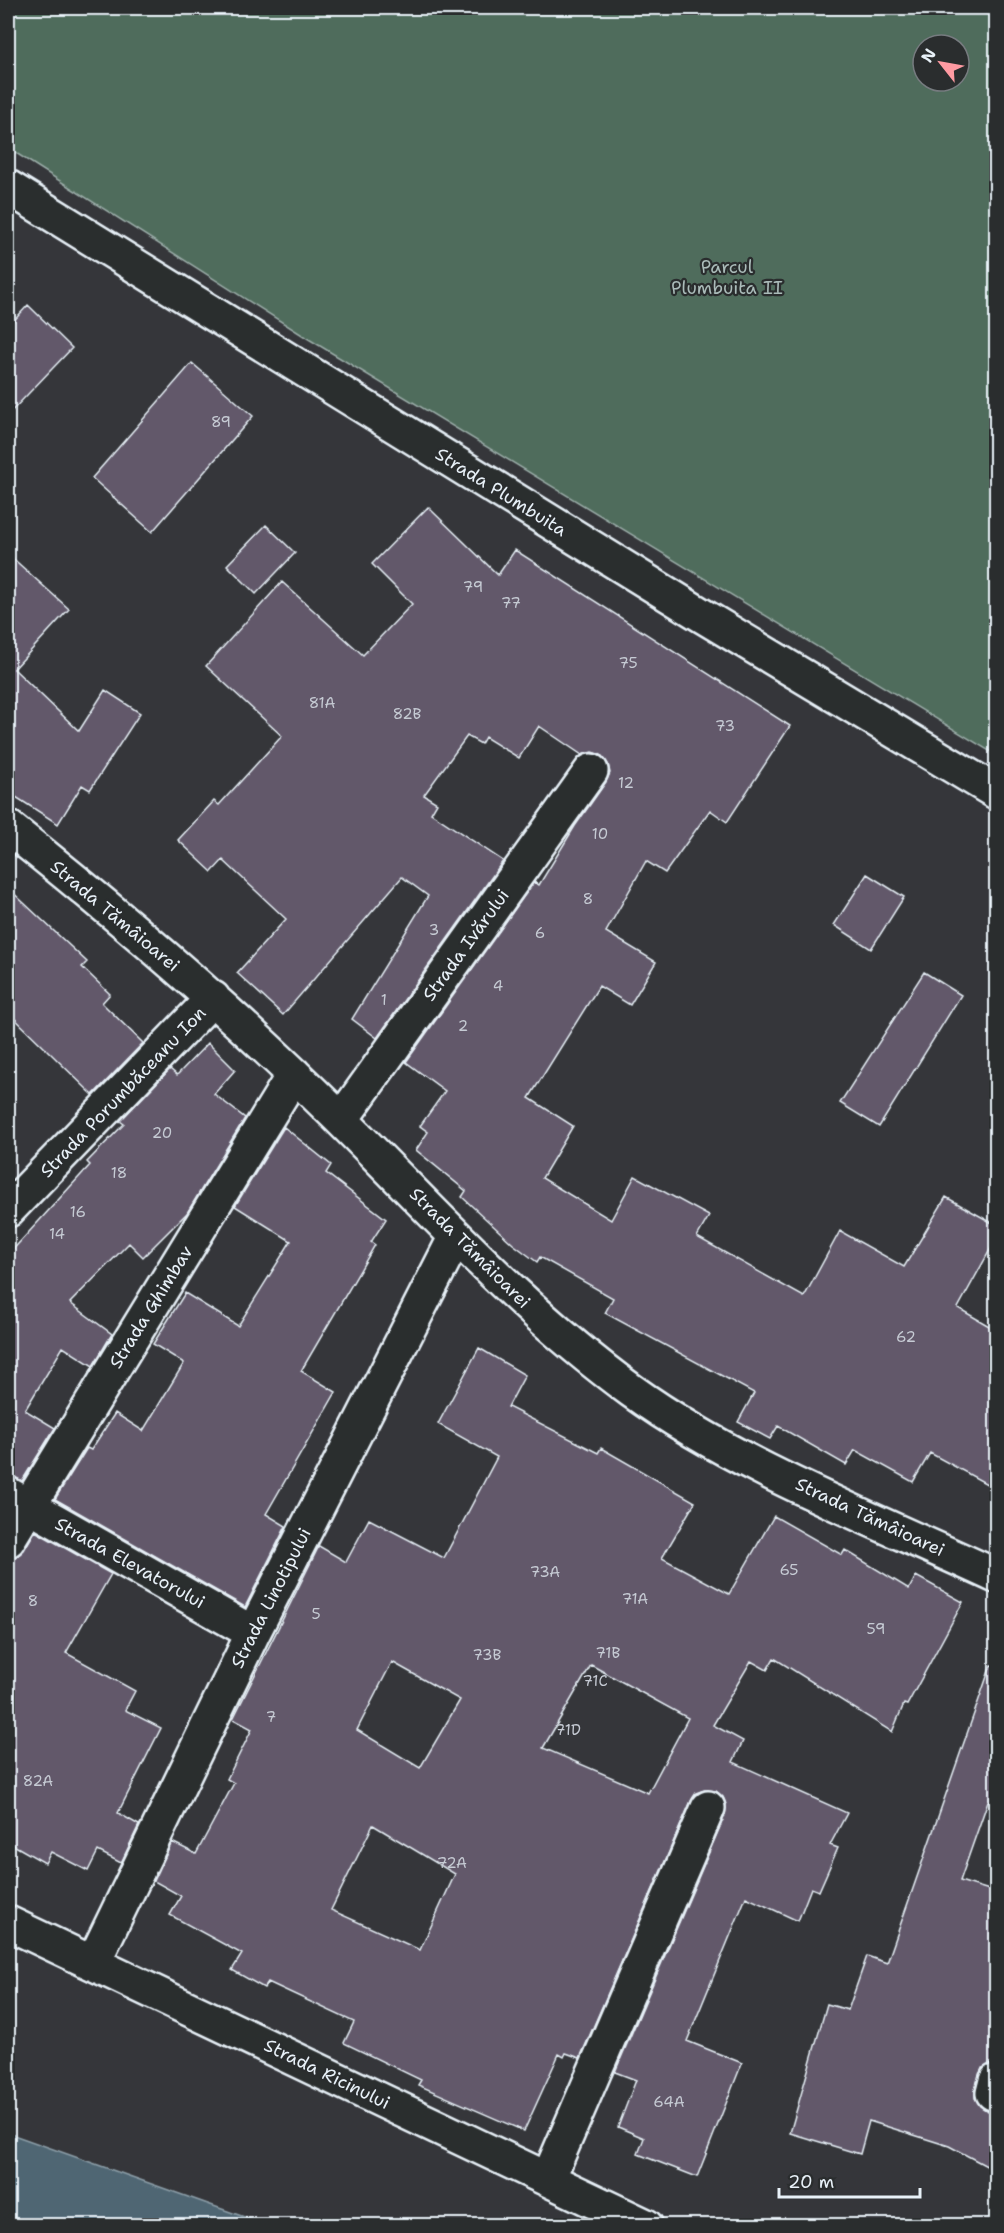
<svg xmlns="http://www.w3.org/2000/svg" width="1004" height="2233" font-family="'Shantell Sans',sans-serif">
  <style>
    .green { fill: #506c5c; stroke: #9caeaa; stroke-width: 1.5; fill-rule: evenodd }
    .water { fill: #4f6673; stroke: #8c9ea8; stroke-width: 1.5 }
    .building { fill: #62596a; stroke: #e8f1f8; stroke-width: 1.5; fill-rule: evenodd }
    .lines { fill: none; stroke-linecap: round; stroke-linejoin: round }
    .minor-casing { stroke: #e8f1f8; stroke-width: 38 }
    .minor { stroke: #2a2d2e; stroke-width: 33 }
    .labels { text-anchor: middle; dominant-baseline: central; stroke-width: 4.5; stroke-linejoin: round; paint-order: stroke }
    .number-label { font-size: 15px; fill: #c6cbd4 }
    .park-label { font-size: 18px; fill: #abbcba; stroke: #2a2d2e }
    .street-label { font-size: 18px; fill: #e8f1f8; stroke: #2a2d2e }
  </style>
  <rect width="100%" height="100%" fill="#35363a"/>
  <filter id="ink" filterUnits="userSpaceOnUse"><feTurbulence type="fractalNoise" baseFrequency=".0167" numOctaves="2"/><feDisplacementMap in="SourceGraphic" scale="12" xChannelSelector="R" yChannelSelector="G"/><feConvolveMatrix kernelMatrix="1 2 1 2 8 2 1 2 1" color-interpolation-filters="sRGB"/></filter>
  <g filter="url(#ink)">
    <path class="green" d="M8,8H996V755L307,338L8,148ZM923,45H959V81H923Z"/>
    <path class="water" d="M8,2133L267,2225H8Z"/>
    <path class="building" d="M28,305L72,348L8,415V327Z
      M192,363L253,416L152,532L92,478Z
      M428,507L498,575L515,550L790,726L727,822L710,810L665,873L646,861L606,932L656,962L630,1005L599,986L529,1098L573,1126L542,1178L611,1220L635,1176L709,1216L697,1237L804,1297L840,1231L904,1267L946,1197L996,1225V1239L958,1308L996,1330V1489L930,1453L913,1482L855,1450L846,1465L778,1426L770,1439L738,1422L754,1393L605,1313L613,1298L540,1257L537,1262L513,1244L462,1197L466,1191L416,1150L428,1132L420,1126L445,1091L406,1062L534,882L539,885L575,826L606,782L610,773L608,764L601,755L592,752L582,755L539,726L519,758L485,737L481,744L467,736L424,795L437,803L431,813L503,861L377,1038L352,1019L428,896L402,877L283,1015L237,973L286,919L223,860L212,872L178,840L214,801L219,805L282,736L206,666L282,582L363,655L412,604L372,564Z
      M266,525L295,553L256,594L227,565Z
      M8,554L69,609L14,669L79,731L105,690L140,713L90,790L82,785L58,824L8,792Z
      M867,874L904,897L871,949L834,925Z
      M8,888L87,962L82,967L110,994L102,1003L143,1043L93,1095L8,1012Z
      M924,972L961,995L879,1127L840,1103Z
      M208,1043L235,1070L214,1094L245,1118L187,1213L143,1257L129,1243L70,1303L112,1334L93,1366L63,1347L25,1410L55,1428L22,1481L8,1475V1255L90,1165L87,1162L124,1124L120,1121L170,1069L177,1075Z
      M284,1127L331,1165L326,1173L386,1219L371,1242L375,1245L301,1371L336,1392L266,1514L286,1526L245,1607L55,1499L87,1448L91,1450L115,1413L143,1431L184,1363L153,1344L185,1293L238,1326L291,1241L235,1206Z
      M479,1348L525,1375L508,1407L598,1453L601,1448L695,1502L662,1558L729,1594L774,1516L842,1555L845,1550L909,1589L916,1576L963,1602L907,1705L904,1704L892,1732L774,1658L767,1670L751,1661L713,1725L743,1741L733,1762L847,1813L830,1845L838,1848L819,1891L811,1888L798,1921L746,1897L687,2041L742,2063L697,2177L638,2154L644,2138L618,2127L636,2080L615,2072L725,1815L726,1805L723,1797L716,1791L705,1790L696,1793L691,1801L580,2058L566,2053L564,2057L559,2054L524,2131L418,2085L421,2080L344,2043L354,2022L268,1982L264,1988L232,1970L242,1954L170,1915L181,1896L154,1881L172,1842L196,1854L234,1783L227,1779L252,1729L233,1719L319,1546L346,1562L369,1519L444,1558L497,1457L438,1424ZM392,1662L460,1700L420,1768L357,1730ZM591,1665L688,1718L648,1793L543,1748ZM373,1825L455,1874L420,1950L331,1910Z
      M35,1531L111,1574L66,1653L135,1691L125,1710L161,1728L118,1813L139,1825L121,1863L98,1851L88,1871L51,1852L45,1863L8,1842V1559L16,1557L24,1550Z
      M991,1665L996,1666V1804L988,1801L960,1881L996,1892V2063L982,2068L975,2089V2098L980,2106L988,2111H996V2171L949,2146L869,2121L860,2154L790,2133L827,2004L848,2010L867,1956L887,1963Z"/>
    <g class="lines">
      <g class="minor-casing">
        <path id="minor" d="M8,187L703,616L996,792
          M8,827C123,918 234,1014 338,1117C434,1212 523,1312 632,1391C737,1467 878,1521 996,1576
          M341,1120L591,771
          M8,1210L213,998
          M8,1494L253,1633
          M8,1540L294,1074
          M8,1923L646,2226
          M93,1963L253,1633L456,1236
          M993,2093L996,2081
          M548,2179L708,1808"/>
      </g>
      <use href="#minor" class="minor"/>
    </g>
  </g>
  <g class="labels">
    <g class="number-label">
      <text x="221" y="422">89</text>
      <text x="473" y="587">79</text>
      <text x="511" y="603">77</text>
      <text x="628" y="663">75</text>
      <text x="322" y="703">81A</text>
      <text x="407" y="714">82B</text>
      <text x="725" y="726">73</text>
      <text x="626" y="783">12</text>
      <text x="600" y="834">10</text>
      <text x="588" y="899">8</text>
      <text x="434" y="930">3</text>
      <text x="540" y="933">6</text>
      <text x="498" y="986">4</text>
      <text x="384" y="1000">1</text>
      <text x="463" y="1026">2</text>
      <text x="162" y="1133">20</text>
      <text x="119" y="1173">18</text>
      <text x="78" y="1212">16</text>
      <text x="57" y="1234">14</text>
      <text x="906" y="1337">62</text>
      <text x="789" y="1570">65</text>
      <text x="545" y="1572">73A</text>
      <text x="635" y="1599">71A</text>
      <text x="33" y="1601">8</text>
      <text x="316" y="1614">5</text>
      <text x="876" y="1629">59</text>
      <text x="608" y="1653">71B</text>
      <text x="487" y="1655">73B</text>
      <text x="595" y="1681">71C</text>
      <text x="271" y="1717">7</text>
      <text x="568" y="1730">71D</text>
      <text x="38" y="1781">82A</text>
      <text x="452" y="1863">72A</text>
      <text x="669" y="2102">64A</text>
    </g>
    <g class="park-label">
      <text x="727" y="267">Parcul<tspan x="727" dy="21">Plumbuita II</tspan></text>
    </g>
    <g class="street-label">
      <text transform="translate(501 492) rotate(32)">Strada Plumbuita</text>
      <text transform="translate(115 916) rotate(40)">Strada Tămâioarei</text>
      <text transform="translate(466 945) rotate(-54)">Strada Ivărului</text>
      <text transform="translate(123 1092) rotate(-46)">Strada Porumbăceanu Ion</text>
      <text transform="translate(470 1248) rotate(45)">Strada Tămâioarei</text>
      <text transform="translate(151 1307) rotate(-58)">Strada Ghimbav</text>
      <text transform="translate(870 1517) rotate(25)">Strada Tămâioarei</text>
      <text transform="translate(130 1563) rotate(29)">Strada Elevatorului</text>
      <text transform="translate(271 1598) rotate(-63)">Strada Linotipului</text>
      <text transform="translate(327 2074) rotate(26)">Strada Ricinului</text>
    </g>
  </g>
  <rect width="1004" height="2233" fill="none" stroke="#2a2d2e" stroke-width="30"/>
  <rect x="15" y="15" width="974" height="2203" fill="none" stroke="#e8f1f8" stroke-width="2" filter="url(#ink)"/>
  <g transform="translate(941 63) rotate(301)"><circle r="28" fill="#2a2d2e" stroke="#767b7f" stroke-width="1.5"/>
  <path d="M0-4.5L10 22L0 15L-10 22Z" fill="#ff9aa2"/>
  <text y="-9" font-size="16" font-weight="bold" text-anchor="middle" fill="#e8f1f8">N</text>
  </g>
  <path d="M779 2188v9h141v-9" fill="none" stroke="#e8f1f8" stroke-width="3"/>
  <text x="788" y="2188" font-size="18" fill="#e8f1f8" stroke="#2a2d2e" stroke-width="4.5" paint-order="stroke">20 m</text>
</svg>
